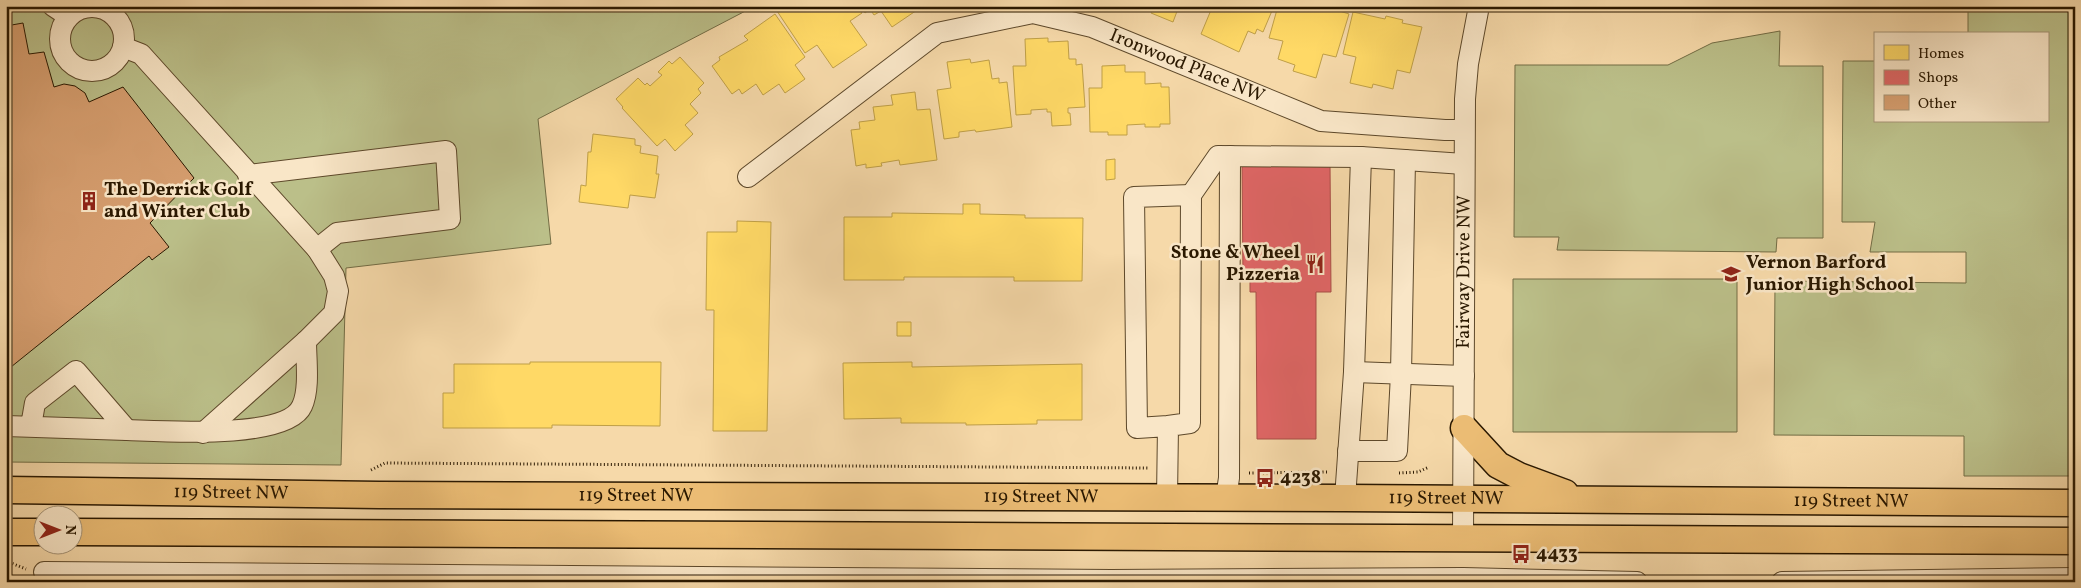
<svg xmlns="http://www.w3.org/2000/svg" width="2081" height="588" font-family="Vollkorn,serif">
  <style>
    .green { fill: #bbbf89; stroke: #726c44 }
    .homes { fill: #ffd966; stroke: #bf9f47 }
    .shops { fill: #e06666; stroke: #a94f47 }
    .building { fill: #d69e6f; stroke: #2a1800 }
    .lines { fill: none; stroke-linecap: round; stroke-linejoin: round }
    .minor-casing { stroke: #5d482a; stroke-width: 22 }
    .major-casing { stroke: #2a1800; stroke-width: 29 }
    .path { stroke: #2a1800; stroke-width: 3; stroke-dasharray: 1 2.5; stroke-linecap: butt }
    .minor { stroke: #f9e6c7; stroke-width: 20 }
    .major { stroke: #ebbc74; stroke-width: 26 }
    .labels { text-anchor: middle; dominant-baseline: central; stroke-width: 5; stroke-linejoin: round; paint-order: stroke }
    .street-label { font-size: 19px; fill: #2a1800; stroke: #f9e6c7 }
    .poi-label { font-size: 19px; font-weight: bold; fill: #2a1800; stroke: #f9e6c7; text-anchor: start }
  </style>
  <rect width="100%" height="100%" fill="#f6d9a9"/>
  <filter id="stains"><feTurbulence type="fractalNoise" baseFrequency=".004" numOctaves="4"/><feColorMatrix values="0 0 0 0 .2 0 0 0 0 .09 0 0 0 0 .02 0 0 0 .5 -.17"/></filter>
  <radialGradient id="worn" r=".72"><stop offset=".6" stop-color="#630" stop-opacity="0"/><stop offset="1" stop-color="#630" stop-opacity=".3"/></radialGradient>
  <path class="green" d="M6,6H755L538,119L551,244L346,268L341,465L6,462Z
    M1968,6H2075V476H1964V436L1774,435L1775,281L1966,283V252H1870L1875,222H1842L1843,61H1875V121H2047V34H1968Z
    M1780,31L1779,66H1823V238H1777L1776,252L1557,250L1559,237H1514L1515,65H1668L1712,43Z
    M1513,279H1737V432H1513Z"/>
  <path class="homes" d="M784,6H857L862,13L850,21L867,45L833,68L817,45L805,53L777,11Z
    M860,6H923L892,27L881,11L874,15L870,9L865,13Z
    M1154,6H1179L1173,22L1151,13Z
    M1203,6H1274L1263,32L1257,29L1255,34L1248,31L1239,52L1201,34L1211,10Z
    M1278,6H1324L1349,14L1336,57L1323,54L1316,78L1293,71L1295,65L1278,59L1283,41L1269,38Z
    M1353,12L1385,19L1386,16L1403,20L1402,23L1422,27L1410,73L1397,70L1393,89L1373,84L1372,88L1350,83L1356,57L1343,54Z
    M775,14L805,57L795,65L805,79L785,93L779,84L763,95L756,84L742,94L739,89L732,94L712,66L720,60L719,57L748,40L744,36Z
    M1048,38V42L1068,41L1069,59H1076V65L1082,64L1085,107L1068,108V113H1070L1071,125L1052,126L1051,112H1047V109L1031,110V114L1016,115L1013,66H1026L1025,39Z
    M680,57L704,83L698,89L701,93L690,104L698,113L685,125L693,134L675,151L665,139L657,146L622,108L623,107L616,99L638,78L645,85L647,83L650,86L662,75L658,72L669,61L672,64Z
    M970,59L971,63L989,60L992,79L999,78V83L1007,82L1012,127L976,132L975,130L959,132V137L944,139L937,90L951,88L947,62Z
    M1125,65V72H1145V84L1161,83V87H1169L1170,124H1160V127H1145V124L1127,125V135H1108V132H1090L1089,88H1102V66Z
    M915,92L917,110L930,109L937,160L900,165L899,160L881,163L882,166L866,168V164L856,166L851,130L860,129L859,122L875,120L873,107L893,105L891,95Z
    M593,134L635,139V145L641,146L640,153L658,156L656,174H659L655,198L630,195L628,208L579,202L581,185L586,186L588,152H591Z
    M1115,159V179L1106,180V160Z
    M963,204H980V214L1025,215V218H1083L1082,281H1014V277H904V280H844V217H892V213L963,214Z
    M737,221L771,222L767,431H713L714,310H706L707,232H737Z
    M897,322H911V336H897Z
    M530,362H661L660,426L552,425V428H443V393H454V364H530Z
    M912,362V367L1082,364V420H1037V424L966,425V423H901V418L844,419L843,363Z"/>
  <path class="shops" d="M1330,162L1331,292H1316V439H1257L1256,292H1250V279H1243L1242,163Z"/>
  <path class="building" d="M23,23L29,54L44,52L54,87L64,84L75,86L85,93L89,102L123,87L194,178L150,223L169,247L152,260L149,256L6,371V26Z"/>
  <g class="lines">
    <g class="minor-casing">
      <g id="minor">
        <path d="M53,6L68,16"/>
        <circle cx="92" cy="39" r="32"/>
        <path d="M123,47L141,54L317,249"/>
        <path id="s1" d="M748,177L937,33L1033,13L1092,27L1321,121L1445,130H1464"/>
        <path d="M1191,195L1218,156L1361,157L1464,164"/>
        <path d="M1354,372L1464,376"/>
        <path d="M6,426L127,430L76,371L35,403L31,426"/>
        <path d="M127,430C161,431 287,440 302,406C310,389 306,360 306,341"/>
        <path d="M203,433L306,341L334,313L338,291L334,276L317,249L337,233L450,219L446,151L248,175"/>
        <path d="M1348,451H1397L1401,374L1405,160"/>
        <path d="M1167,498L1168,426L1190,423L1191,195L1134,197L1137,428L1168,426"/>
        <path d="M1226,498L1229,478L1230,156"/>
        <path d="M1345,498L1354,372L1361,157"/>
        <path id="s2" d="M1463,538L1465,99L1468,64L1479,6"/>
        <path d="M44,572L1111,580L1463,578L1637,582"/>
        <path d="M1782,582L2075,578"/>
      </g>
    </g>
    <g class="major-casing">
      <g id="major">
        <path d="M1464,428L1498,465L1519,476L1565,493"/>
        <path id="s3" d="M6,490L379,495L1345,498L2075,503"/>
        <path d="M6,532H42"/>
        <path d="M72,532L2075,541"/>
      </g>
    </g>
    <path class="path" d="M371,470L385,463L1148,468
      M1249,473L1328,472
      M1399,473L1418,472L1429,467
      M6,561L26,569"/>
    <use href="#minor" class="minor"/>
    <use href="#major" class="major"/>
  </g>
  <defs>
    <g id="building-bare" transform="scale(1.5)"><path d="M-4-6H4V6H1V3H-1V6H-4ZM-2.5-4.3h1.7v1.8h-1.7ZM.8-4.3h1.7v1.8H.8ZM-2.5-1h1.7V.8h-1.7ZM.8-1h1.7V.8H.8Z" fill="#8f2418" stroke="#f9e6c7" stroke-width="2.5" paint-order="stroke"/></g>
    <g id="restaurant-bare" transform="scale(1.5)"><path d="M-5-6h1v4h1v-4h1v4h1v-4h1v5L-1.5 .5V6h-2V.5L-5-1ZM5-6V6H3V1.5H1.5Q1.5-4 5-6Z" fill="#8f2418" stroke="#f9e6c7" stroke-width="2.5" paint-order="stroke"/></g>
    <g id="school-bare" transform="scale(1.5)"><path d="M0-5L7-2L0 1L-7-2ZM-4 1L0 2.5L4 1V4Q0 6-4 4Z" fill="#8f2418" stroke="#f9e6c7" stroke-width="2.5" paint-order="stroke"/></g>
    <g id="bus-bare" transform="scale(1.5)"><path d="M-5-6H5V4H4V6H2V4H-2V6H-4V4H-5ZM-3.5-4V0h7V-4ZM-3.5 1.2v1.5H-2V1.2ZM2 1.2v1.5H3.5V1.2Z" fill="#8f2418" stroke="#f9e6c7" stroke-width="2.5" paint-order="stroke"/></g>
  </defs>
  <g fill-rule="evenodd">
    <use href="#building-bare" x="89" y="201"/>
    <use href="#restaurant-bare" x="1315" y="264"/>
    <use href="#school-bare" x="1731" y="274"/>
    <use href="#bus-bare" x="1265" y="478"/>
    <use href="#bus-bare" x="1521" y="554"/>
  </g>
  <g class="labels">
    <g class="street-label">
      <text stroke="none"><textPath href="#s1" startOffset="499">Ironwood Place NW</textPath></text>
      <text stroke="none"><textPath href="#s2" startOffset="266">Fairway Drive NW</textPath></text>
      <text stroke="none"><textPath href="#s3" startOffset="225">119 Street NW</textPath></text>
      <text stroke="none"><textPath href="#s3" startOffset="630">119 Street NW</textPath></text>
      <text stroke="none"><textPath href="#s3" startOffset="1035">119 Street NW</textPath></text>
      <text stroke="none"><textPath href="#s3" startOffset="1440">119 Street NW</textPath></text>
      <text stroke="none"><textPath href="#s3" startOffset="1845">119 Street NW</textPath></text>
    </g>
    <g class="poi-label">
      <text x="104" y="190">The Derrick Golf<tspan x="104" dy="22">and Winter Club</tspan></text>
      <text x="1300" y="253" text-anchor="end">Stone &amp; Wheel<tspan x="1300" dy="22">Pizzeria</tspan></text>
      <text x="1746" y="263">Vernon Barford<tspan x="1746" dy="22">Junior High School</tspan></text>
      <text x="1280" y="478">4238</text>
      <text x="1536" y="554">4433</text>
    </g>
  </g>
  <rect width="2081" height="588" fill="none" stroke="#f6d9a9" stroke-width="25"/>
  <rect x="8" y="8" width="2066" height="573" fill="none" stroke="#2a1800" stroke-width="2.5"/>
  <rect x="12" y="12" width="2056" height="563" fill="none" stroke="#2a1800"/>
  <rect x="1874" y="32" width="175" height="90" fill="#f9e6c7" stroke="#a69477"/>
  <rect x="1884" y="45" width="25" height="15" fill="#ffd966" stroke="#a69477"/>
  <text x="1918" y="58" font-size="15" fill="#2a1800">Homes</text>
  <rect x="1884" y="70" width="25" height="15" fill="#e06666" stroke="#a69477"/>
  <text x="1918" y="82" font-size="15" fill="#2a1800">Shops</text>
  <rect x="1884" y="95" width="25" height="15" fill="#d69e6f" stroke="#a69477"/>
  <text x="1918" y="108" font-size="15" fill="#2a1800">Other</text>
  <g transform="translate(58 530) rotate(90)"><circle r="24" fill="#f9e6c7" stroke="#a69477"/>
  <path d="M0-4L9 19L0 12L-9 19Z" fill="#8f2418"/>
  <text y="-8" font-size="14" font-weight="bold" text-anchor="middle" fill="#2a1800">N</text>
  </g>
  <rect width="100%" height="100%" filter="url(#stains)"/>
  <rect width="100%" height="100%" fill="url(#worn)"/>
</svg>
